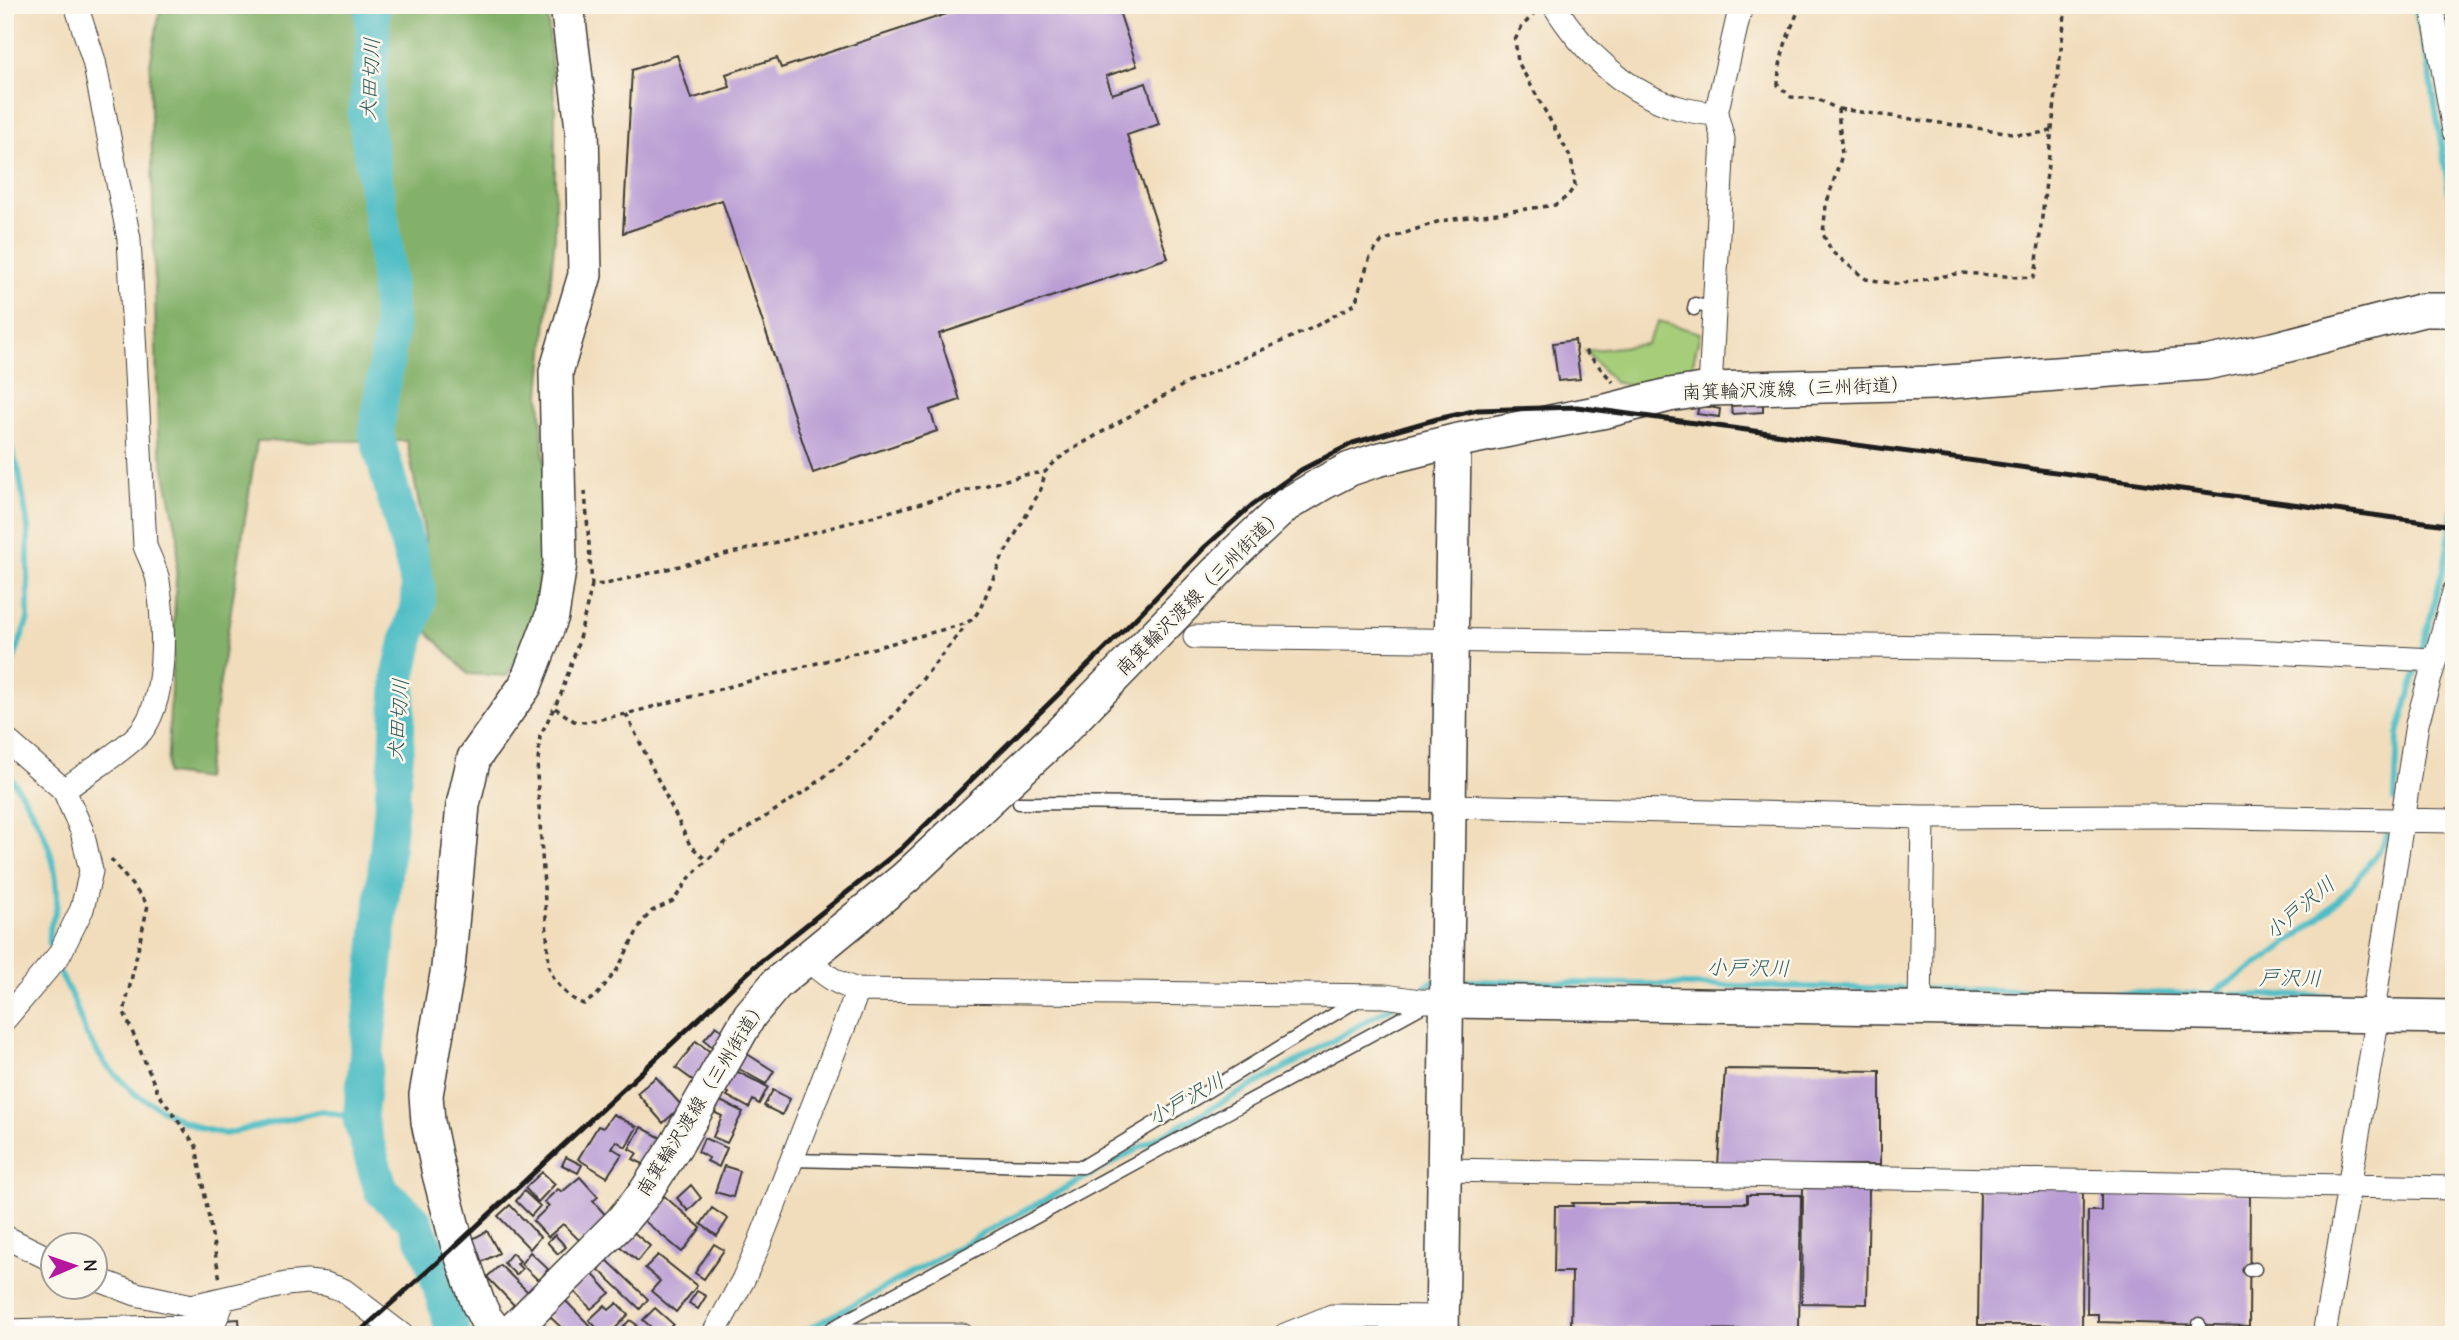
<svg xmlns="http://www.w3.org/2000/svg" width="2459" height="1340" font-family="'Comic Neue','Klee One',sans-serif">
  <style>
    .green { fill: #a6ce7a; stroke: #61754b; stroke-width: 2 }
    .forest { fill: #84b16a; stroke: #506643; stroke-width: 2 }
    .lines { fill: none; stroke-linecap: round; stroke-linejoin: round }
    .stream { stroke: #4ebdc5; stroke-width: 6 }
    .river { stroke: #4ebdc5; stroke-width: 35 }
    .building { fill: #b99dd4 }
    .lane-casing { stroke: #3c3934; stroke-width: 15 }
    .street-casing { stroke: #3c3934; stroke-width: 25 }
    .secondary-casing { stroke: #3c3934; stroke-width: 36 }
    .path { stroke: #3c3934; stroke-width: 3.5; stroke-dasharray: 5 5; stroke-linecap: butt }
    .lane { stroke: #fff; stroke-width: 12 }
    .street { stroke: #fff; stroke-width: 23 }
    .secondary { stroke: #fff; stroke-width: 33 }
    .rail { stroke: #1c1c1c; stroke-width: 5 }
    .labels { text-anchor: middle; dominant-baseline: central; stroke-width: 5; stroke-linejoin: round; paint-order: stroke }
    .street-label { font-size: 19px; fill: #1c1c1c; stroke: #fbf7ec }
    .water-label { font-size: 21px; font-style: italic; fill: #305c60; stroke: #fbf7ec }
  </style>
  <rect width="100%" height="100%" fill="#fbf7ec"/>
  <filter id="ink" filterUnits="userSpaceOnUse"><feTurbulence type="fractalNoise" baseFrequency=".0143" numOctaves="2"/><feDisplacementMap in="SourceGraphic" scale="14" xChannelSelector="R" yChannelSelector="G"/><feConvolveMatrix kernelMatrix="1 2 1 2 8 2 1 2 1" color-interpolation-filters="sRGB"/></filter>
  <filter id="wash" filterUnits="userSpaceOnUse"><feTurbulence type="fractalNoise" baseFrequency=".00686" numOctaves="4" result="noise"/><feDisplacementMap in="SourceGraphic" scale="28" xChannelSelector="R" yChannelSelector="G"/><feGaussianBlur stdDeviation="1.57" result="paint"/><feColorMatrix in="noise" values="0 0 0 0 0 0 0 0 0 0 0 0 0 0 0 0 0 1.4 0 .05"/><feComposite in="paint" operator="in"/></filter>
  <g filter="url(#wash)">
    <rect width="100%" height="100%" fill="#f1ddbc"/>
    <path class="green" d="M1659,321L1700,333L1689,380L1637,387L1614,382L1585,351L1646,344Z"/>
    <path class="forest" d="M161,5H547L555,111V235L540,394L547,507L533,627L507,676L468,674L426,630L425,536L407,441H257L205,779L167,774L178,537L158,439L150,64Z"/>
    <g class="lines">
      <path class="stream" d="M2414,5L2430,73L2454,224
        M5,429L19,472L28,528V619L5,683
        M2421,653L2446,557L2454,506
        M5,769C34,812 59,849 57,903C56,918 45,930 50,945
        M2395,800L2398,734L2418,664
        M59,971L73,999L86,1034L105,1064L135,1094L177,1118L199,1128L225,1134L322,1111L360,1119
        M1457,981L1915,989
        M1926,989L2367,997
        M2214,992C2272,955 2325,923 2367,866C2377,853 2387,842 2390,825
        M1415,993L1436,980
        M2390,998H2454
        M798,1335L1301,1059L1394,1005"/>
      <path class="river" d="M372,5L373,44L365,117L385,241L391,331L376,433L412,561L418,587V604L407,640L399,676L397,748L360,1119L381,1190L414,1220L431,1257L454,1335"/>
    </g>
    <g id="blocks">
      <path class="building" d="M974,5H1117L1137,66L1106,76L1112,94L1146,83L1159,124L1127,135L1168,258L939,334L960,400L930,410L937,431L813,473L722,200L623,233L632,70L677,55L691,99L730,87L726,74L777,58L781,68Z
        M1575,340L1580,379L1558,381L1553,343Z
        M1763,404V412L1732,414L1731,406Z
        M1699,405L1720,409L1719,417L1697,414Z
        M716,1026L728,1035L716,1050L704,1040Z
        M696,1041L713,1054L694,1081L676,1068Z
        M741,1050L774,1071L766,1084L732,1065Z
        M730,1068L768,1087L759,1104L753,1100L749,1108L727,1096L729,1093L719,1087Z
        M1725,1069L1880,1071V1165H1718Z
        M656,1077L682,1106L663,1123L637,1093Z
        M773,1090L790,1099L782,1115L764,1106Z
        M712,1097L743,1112L727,1143L713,1137L722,1116L707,1109Z
        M613,1114L637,1127L626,1147L616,1141L612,1148L622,1154L607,1177L578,1159L598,1126L603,1128Z
        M641,1127L663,1139L647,1166L633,1159L637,1153L629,1149Z
        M704,1138L727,1148L719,1167L707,1161L709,1158L698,1152Z
        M566,1157L582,1165L578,1173L562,1165Z
        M724,1166L740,1171L733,1197L715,1192Z
        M542,1172L555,1184L538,1202L525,1188Z
        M580,1177L598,1197L593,1201L609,1219L582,1243L563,1224L548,1237L533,1221L549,1206L544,1202L558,1189L562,1192Z
        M691,1185L701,1198L688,1211L677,1198Z
        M1980,1186L2083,1187L2082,1331H2047V1325H1978Z
        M1803,1188L1869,1189L1867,1304L1802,1303Z
        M524,1191L540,1206L531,1216L516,1201Z
        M2101,1191L2250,1194L2249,1326L2098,1322V1314H2087L2088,1211H2101Z
        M663,1195L701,1228L682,1252L642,1219Z
        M1747,1195H1801L1799,1330L1571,1328L1572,1272H1554L1555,1206H1573L1572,1203H1747Z
        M510,1205L540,1237L530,1249L498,1216Z
        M712,1208L728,1219L717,1236L701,1224Z
        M626,1226L650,1246L638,1261L613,1241Z
        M487,1231L499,1253L478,1264L467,1242Z
        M555,1235L566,1247L558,1254L547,1242Z
        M714,1244L724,1250L704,1279L695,1273Z
        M530,1252L548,1269L539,1281L521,1264Z
        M512,1253L520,1261L517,1264L522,1269L516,1275L504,1263Z
        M658,1255L697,1286L676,1312L651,1291L660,1281L645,1268Z
        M607,1260L648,1299L640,1309L599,1270Z
        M500,1265L528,1292L515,1306L487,1277Z
        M588,1269L610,1293L591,1309L569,1286Z
        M697,1291L706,1296L698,1309L689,1303Z
        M562,1297L599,1335H569L546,1313Z
        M617,1303L628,1315L609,1335H604L589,1320L605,1305L609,1310Z
        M655,1308L673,1324L664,1335H660L643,1320Z
        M239,1319L240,1333L225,1334L224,1320Z
        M630,1320L637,1325L628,1335H614Z
        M536,1322L551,1335H524Z"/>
    </g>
  </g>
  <g filter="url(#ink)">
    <use href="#blocks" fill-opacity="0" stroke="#3c3934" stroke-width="2"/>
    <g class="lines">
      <g class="lane-casing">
        <path id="lane" d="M1694,309L1695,304L1715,309
          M1019,803L1449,806
          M792,1160L1082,1167L1358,1000
          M2249,1270L2255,1269
          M2199,1328V1324
          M828,1335L832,1328L1427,1004"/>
      </g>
      <g class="street-casing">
        <path id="street" d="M1554,5C1583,52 1628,95 1683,109C1694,112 1705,113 1716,114
          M2432,5L2454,131
          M1710,389L1723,139L1716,114L1741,5
          M1195,637L2248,651L2435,660
          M5,739L64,790L82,831L91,871L82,909L59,955L5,1019
          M64,790C88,772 116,756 137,736C169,705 164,621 158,581C156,569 149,557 145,546L129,239L94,61L76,5
          M1449,806L1923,817L2168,816L2454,821
          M808,959C824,975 837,984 858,990L1385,996L1420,1001H1448
          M1920,1009L1923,817
          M1445,1170L2454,1188
          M5,1237L52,1260
          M94,1278L136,1294L192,1306L286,1284L307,1282L326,1284L343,1290L402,1335
          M5,1331L207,1326L216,1318L224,1300
          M713,1335L743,1280L759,1244L858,990
          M837,1335H962
          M1285,1335L1332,1316L1442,1317
          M2324,1335L2376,1027L2374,1004L2417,724L2454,592"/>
      </g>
      <g class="secondary-casing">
        <path id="secondary" d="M1448,1001L2454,1017
          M499,1335L486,1319L478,1303L457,1243L439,1174L428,1122L426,1095L448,968L463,805L474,758L525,686L552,616L560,563L556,372L585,275L582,128L567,5
          M508,1335L620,1223L644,1194L678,1142L750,1015L777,983L905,878L1060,733L1237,551L1286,505L1323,483L1350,469L1377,460L1454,441L1606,411L1669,395L1710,389L1933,383L2206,363L2273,349L2423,310H2454
          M1442,1335L1454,441"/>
      </g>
      <path class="path" d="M1801,5C1789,32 1779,55 1778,85L1791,97L1817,99L1838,109L1842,155L1826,205L1823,234L1832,252L1866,279L1898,284L1962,273L2033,278L2036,270L2066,5
        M1839,109L2027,135L2052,131
        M1585,351L1613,382
        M585,491L592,585L606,584L793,538L1024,475L1045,472L1058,459L1078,446L1187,383L1312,328L1355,304L1370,257L1382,241L1440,221L1555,205L1568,196L1575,185L1571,158L1518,62L1515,40L1521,28L1535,12
        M592,585L577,647L561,694L540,736L537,774L549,967C554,982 568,999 584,1004L597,995L617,970L642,922L652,911L673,901L691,876L726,842L810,788L858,750L893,716L962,630L964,624
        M555,708L574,721L585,722L626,714L964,624L973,619L980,609L1002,558L1041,489L1045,473
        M626,714L690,845L706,860
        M111,859L148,905L124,1012L158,1093L196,1146L220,1280"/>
      <use href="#lane" class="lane"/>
      <use href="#street" class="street"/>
      <use href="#secondary" class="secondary"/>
      <path class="rail" d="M356,1335L450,1251L754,967L901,849L1130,624L1205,547L1252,505L1301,470L1353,443L1437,419L1478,410L1577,407L2454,526"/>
    </g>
  </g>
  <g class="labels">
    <g class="street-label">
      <text transform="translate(1796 389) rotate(-2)">南箕輪沢渡線（三州街道）</text>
      <text transform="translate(1200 592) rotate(-45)">南箕輪沢渡線（三州街道）</text>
      <text transform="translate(702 1098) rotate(-58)">南箕輪沢渡線（三州街道）</text>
    </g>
    <g class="water-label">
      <text transform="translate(370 79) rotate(-87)">犬田切川</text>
      <text transform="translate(398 720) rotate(-86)">犬田切川</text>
      <text transform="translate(2300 908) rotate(-40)">小戸沢川</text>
      <text transform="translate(1748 968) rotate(1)">小戸沢川</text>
      <text transform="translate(2290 978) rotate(1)">戸沢川</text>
      <text transform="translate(1186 1099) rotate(-29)">小戸沢川</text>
    </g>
  </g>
  <rect width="2459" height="1340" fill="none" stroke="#fbf7ec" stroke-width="28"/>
  <g transform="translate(74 1266) rotate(88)"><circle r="33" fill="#fbf7ec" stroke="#a29f99" stroke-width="2"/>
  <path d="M0-5L12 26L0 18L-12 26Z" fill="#b5179e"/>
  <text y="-10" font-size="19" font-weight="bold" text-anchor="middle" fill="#1c1c1c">N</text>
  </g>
</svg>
